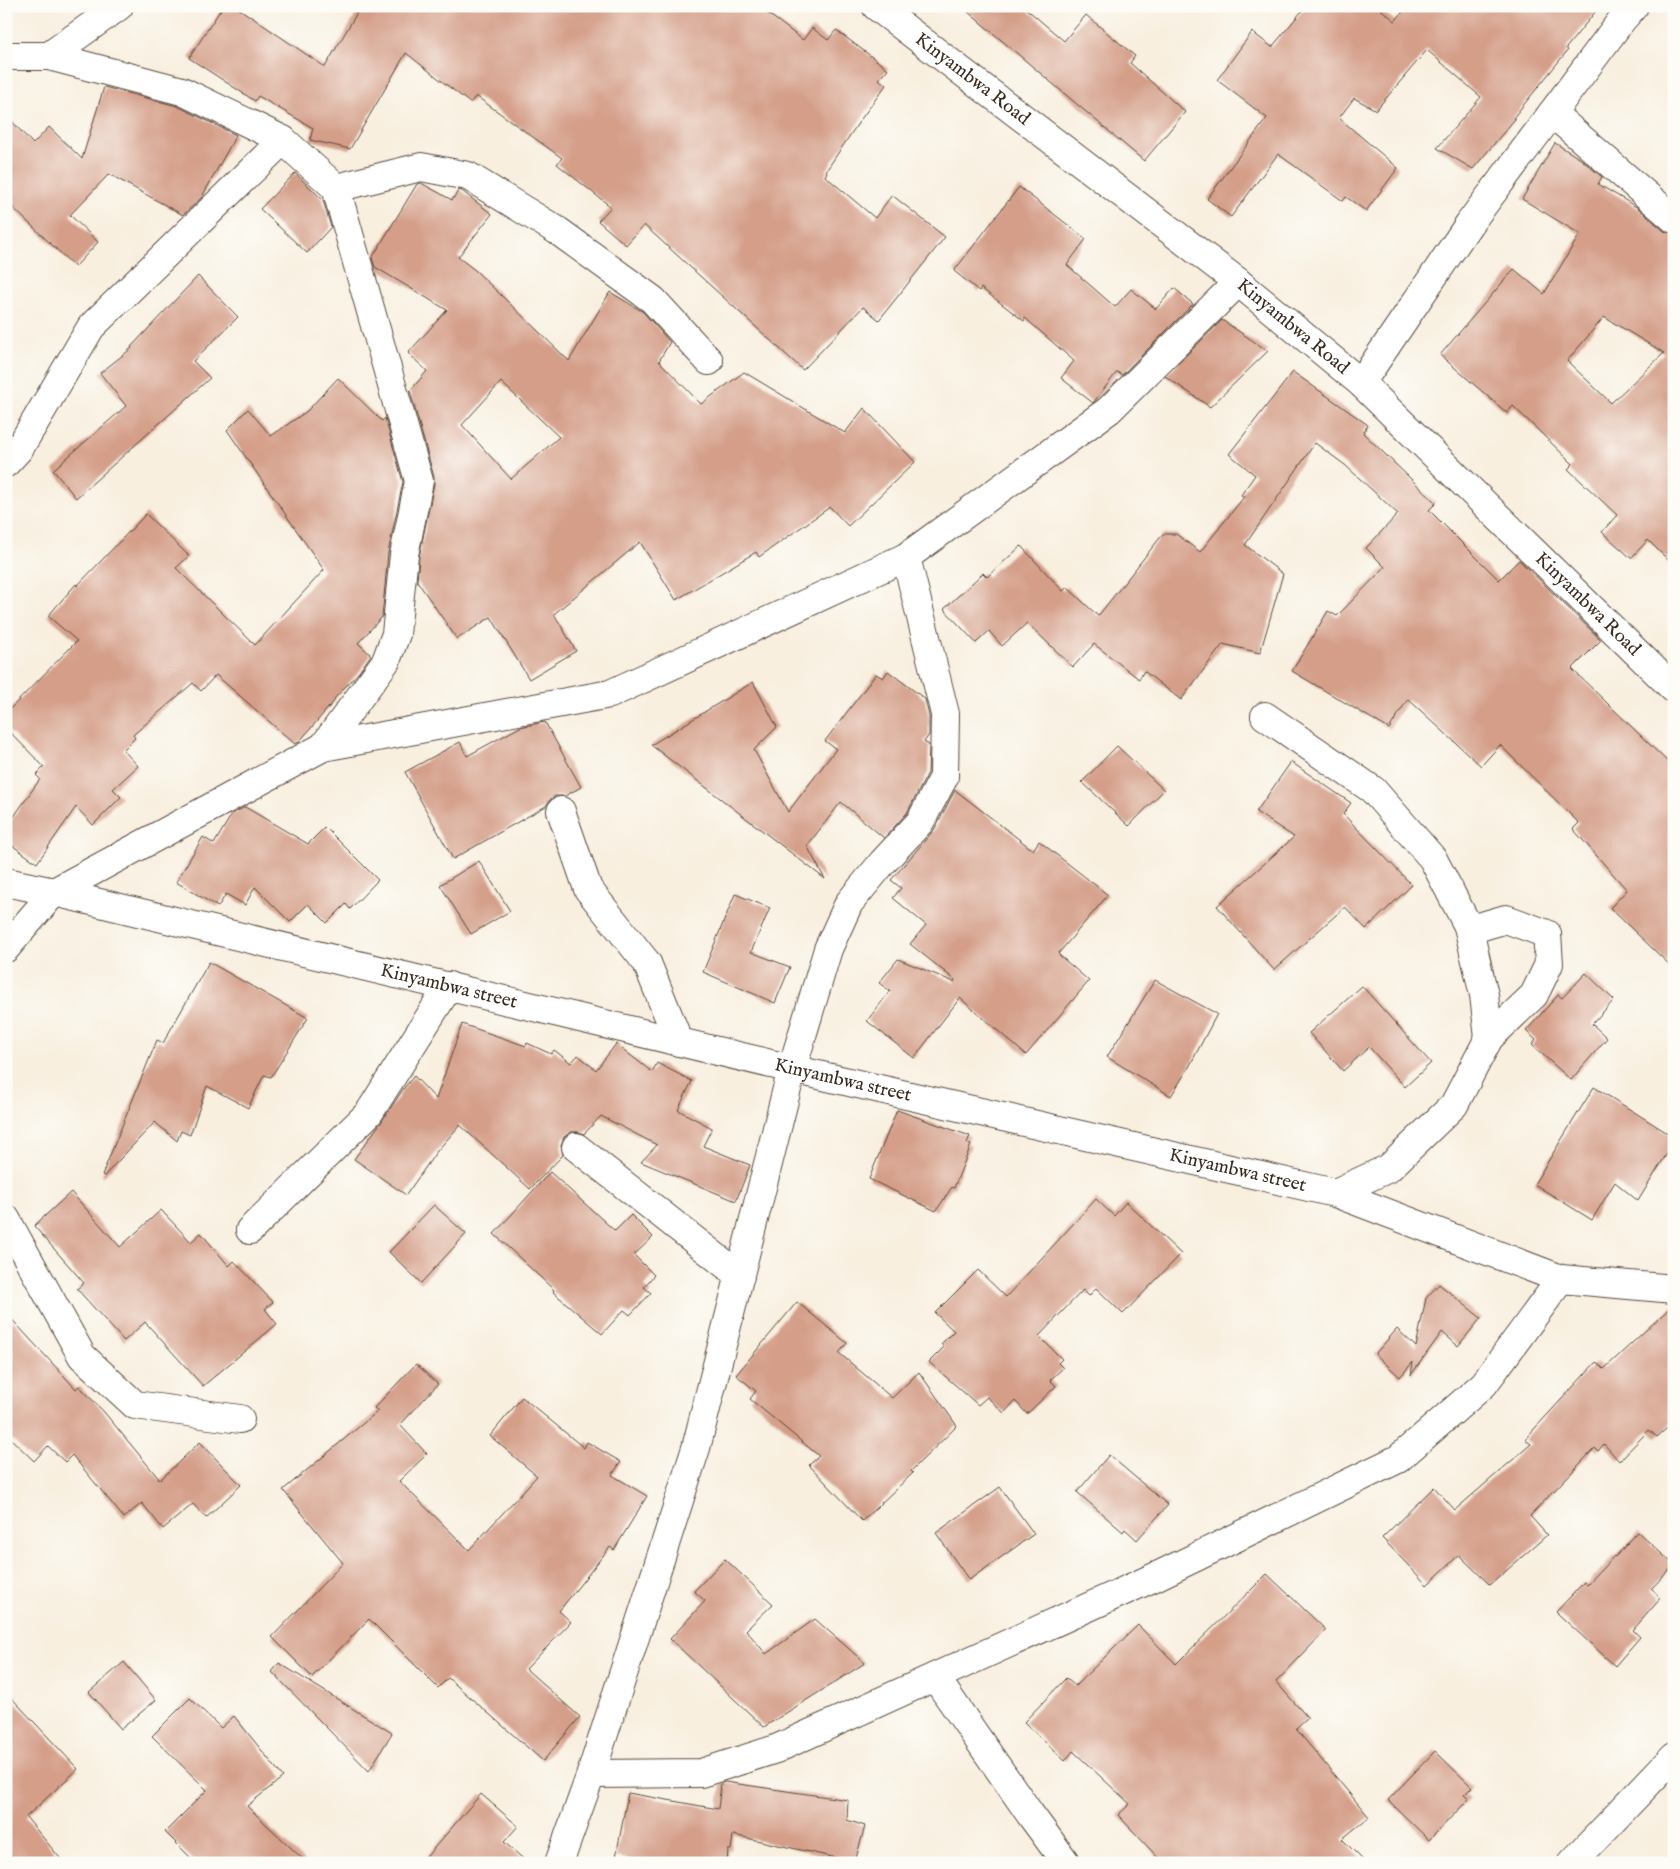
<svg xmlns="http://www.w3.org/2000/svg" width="1680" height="1869" font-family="'IM FELL English',serif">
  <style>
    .building { fill: #d49e88; fill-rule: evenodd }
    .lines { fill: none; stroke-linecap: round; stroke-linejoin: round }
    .minor-casing { stroke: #57483b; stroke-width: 30 }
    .tertiary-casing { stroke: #57483b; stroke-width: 30 }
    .minor { stroke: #fff; stroke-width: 28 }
    .tertiary { stroke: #fff; stroke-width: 28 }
    .labels { text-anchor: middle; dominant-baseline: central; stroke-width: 5; stroke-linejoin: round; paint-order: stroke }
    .street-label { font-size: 19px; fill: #3b2a1e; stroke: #fdfcf7 }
  </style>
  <rect width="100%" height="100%" fill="#fdfcf7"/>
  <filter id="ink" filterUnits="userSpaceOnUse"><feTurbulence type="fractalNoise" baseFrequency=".02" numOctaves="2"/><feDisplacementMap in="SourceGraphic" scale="10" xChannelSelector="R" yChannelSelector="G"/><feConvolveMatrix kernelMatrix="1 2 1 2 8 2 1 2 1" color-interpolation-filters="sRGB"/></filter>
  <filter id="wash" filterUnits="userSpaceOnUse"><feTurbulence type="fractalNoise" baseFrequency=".0096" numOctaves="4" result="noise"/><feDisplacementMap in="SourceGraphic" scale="20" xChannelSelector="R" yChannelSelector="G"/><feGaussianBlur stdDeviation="1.12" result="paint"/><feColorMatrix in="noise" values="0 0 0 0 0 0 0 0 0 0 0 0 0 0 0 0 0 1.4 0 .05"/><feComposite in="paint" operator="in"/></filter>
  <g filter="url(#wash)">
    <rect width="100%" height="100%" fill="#f8efdf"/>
    <g id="blocks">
      <path class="building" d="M223,6H235L325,67L361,6H758L803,40L812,28L828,40L836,30L888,69L879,79L886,85L861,119L826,171L827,172L825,176L875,218L892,195L945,237L879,320L863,307L803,370L644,225L626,245L598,221L611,207L557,164L562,158L476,96L470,103L406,53L350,149L310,140L313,128L258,96L255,101L189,58Z
        M961,6H1023L1064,41L1086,15L1135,56L1130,63L1185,112L1144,161Z
        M1306,6H1377L1395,21L1408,6H1600L1566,48L1568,50L1513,118L1515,119L1473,169L1437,148L1481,97L1427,50L1376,110L1354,98L1339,118L1398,168L1366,211L1346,197L1343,201L1278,154L1231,217L1207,199L1267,118L1217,80L1252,32L1272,47Z
        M104,87L177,106L236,135L202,197L183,215L109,174L70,215L98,242L75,267L6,201V115L33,144L49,127L82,159Z
        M1555,143L1582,160L1602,177L1598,184L1638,208L1664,231L1674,234V566L1648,540L1631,558L1602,532L1617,515L1568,469L1573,464L1513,406L1507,413L1440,355L1514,269L1544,294L1580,234L1522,199ZM1604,317L1664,353L1611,403L1567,361Z
        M295,173L323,200L331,227L307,253L260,209Z
        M421,183L452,200L459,190L462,191L492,214L458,257L476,271L569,361L610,292L643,312L670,342L659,361L701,404L744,372L845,433L864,408L915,462L848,526L830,507L759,557L756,552L676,600L640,542L554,614L576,651L529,679L491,617L457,639L417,581L419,557L434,484V477L410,391L427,371L408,353L447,310L375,267L372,258L417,184ZM501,382L559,437L511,479L462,425Z
        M1019,187L1086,239L1067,265L1115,307L1131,289L1156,309L1174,288L1193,304L1122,375L1117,372L1093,403L1061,378L1074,361L1025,318L1024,321L981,288L979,291L954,271Z
        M198,276L238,317L193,361L210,378L76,498L53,470L126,406L100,373L132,348L131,347Z
        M1222,320L1268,351L1210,407L1165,376Z
        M1293,372L1368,425L1363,433L1436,503L1429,510L1499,580L1519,560L1601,640L1572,669L1674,768V969L1610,908L1627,890L1573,829L1579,823L1500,745L1481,766L1408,699L1389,729L1292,671L1328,611L1337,616L1385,567L1366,548L1398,514L1345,465L1315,443L1245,545L1283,574L1260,653L1223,644L1181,700L1144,671L1139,679L1094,644L1073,667L1027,623L1002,646L989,631L976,643L944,609L983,573L987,577L1021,546L1063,591L1067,587L1098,616L1163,534H1176L1200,552L1244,497L1241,495L1255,475L1229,454Z
        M338,378L382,421L385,418L403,482L388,553L382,617L358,643L371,655L359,672L334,699L335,700L299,742L295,744L216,675L201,691L193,683L133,735L135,738L123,750L138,766L113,789L121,797L93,825L76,807L37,863L6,841V828L40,779L36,775L44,767L6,728V713L77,641L48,616L76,584L77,586L146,514L189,556L176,568L255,645L324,570L227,430L248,409L271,436L307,411Z
        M888,671L925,699L929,716V735L924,742L929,745L928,773L907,813L884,838L841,802L807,846L825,879L651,745L753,682L777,727L754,750L788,812L836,749L825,741L876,674L883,678Z
        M545,722L581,787L565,796H555L550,800L546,806L453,859L405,772L460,742L467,756L520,727Z
        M1117,746L1164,790L1129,826L1082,782Z
        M1291,762L1351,803L1343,814L1412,885L1366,929L1345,907L1274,970L1217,906L1294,837L1256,812Z
        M955,790L1033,850L1039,841L1108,895L1058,954L1089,981L1026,1055L960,998L914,1058L867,1021L890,991L879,983L898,959L954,982L955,980L910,944L926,925L893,898L901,888L891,880L934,830Z
        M245,807L308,844L325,827L378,880L350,909L346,904L327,923L308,904L290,922L255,887L245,905L226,894L218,907L176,882L203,837L214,844L232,814Z
        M479,861L510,911L471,934L440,885Z
        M735,894L770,908L751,952L790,967L775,1003L703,972Z
        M209,962L308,1018L271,1077L264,1075L248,1108L207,1086L190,1135L181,1131L177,1141L155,1122L104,1176L102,1175L157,1040L163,1043Z
        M1586,973L1614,1000L1592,1024L1607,1038L1571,1080L1532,1045L1536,1040L1526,1031L1558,995L1562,998Z
        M1155,980L1217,1014L1189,1067L1171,1096L1107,1057Z
        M1362,986L1431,1063L1405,1087L1369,1047L1343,1071L1309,1033Z
        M462,1024L526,1046L527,1043L551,1054L554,1050L571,1063L578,1055L596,1070L616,1044L652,1072L657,1063L692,1081L678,1110L712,1128L703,1146L750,1165L736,1201L641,1162L657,1145L601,1116L584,1134L578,1132H571L564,1137L561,1145L563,1155L530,1189L460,1125L437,1151L406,1195L354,1159L382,1121L404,1088L414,1076L436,1099Z
        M1594,1087L1674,1137V1142L1638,1201L1615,1182L1592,1220L1534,1184Z
        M897,1110L970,1136L967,1143L971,1145L954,1188L952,1187L936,1211L869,1179Z
        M550,1172L615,1231L631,1215L653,1237L634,1255L654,1275L644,1287L651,1293L630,1315L624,1310L602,1334L553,1292L554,1290L494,1234Z
        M71,1192L120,1247L161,1210L191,1242L201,1233L229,1266L234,1261L273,1302L265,1309L277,1324L203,1386L145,1322L124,1341L77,1289L84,1283L34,1226Z
        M1096,1199L1114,1216L1126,1202L1181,1254L1123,1314L1096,1288L1089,1296L1083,1290L1039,1336L1062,1359L1058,1363L1063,1368L1050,1380L1056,1386L1027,1414L1015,1401L1004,1413L987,1397L978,1405L929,1362L944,1347L941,1344L954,1331L935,1313L978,1270L1006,1297Z
        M434,1205L466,1234L421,1283L389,1252Z
        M1439,1284L1481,1318L1458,1346L1442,1332L1411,1375L1413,1362L1400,1377L1375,1354L1397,1329L1416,1347L1426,1298Z
        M797,1302L847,1343L839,1353L892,1398L919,1372L957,1426L911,1471L913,1473L862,1521L809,1465L819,1456L750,1399L756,1391L736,1375Z
        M1674,1304V1422L1657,1437L1649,1430L1619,1461L1604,1444L1598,1451L1595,1448L1530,1516L1547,1535L1490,1585L1459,1555L1427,1585L1382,1538L1434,1487L1455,1510L1531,1444L1525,1439L1596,1362L1604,1369Z
        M6,1313L76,1389L79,1386L104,1412L160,1480L200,1442L241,1485L206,1518L193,1504L163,1529L142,1503L124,1518L72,1455L65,1462L48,1446L34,1461L6,1434Z
        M416,1364L438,1384L400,1425L427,1454L399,1481L469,1550L537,1476L490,1436L522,1397L584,1448L587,1442L621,1462L612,1475L647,1496L614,1550L610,1547L559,1611L571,1622L526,1669L580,1717L543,1761L448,1678L438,1688L369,1619L312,1677L272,1637L343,1563L283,1490L378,1411L374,1408Z
        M1109,1455L1168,1505L1137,1540L1125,1529L1123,1532L1077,1492Z
        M1000,1487L1034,1534L969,1580L936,1533Z
        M1638,1532L1674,1565L1651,1589L1661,1598L1633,1630L1640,1637L1615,1666L1556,1612L1584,1582L1587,1585L1614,1556L1615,1557Z
        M725,1559L773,1604L746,1630L766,1654L815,1619L865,1663L764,1727L670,1639L705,1601L694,1591Z
        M1267,1574L1326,1630L1276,1682L1308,1718L1296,1729L1369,1817L1342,1839L1366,1863H1163L1118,1815L1130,1804L1073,1751L1065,1761L1024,1722L1066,1678L1075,1686L1138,1625L1176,1664Z
        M124,1662L156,1700L121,1729L89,1692Z
        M279,1663L392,1733L369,1771L272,1672Z
        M6,1692L78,1769L26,1817L64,1863H18L6,1849Z
        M190,1698L221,1728L234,1716L283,1777L247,1806L307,1863H196L165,1832L207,1790L152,1736Z
        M1435,1751L1472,1787L1464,1795L1469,1799L1429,1840L1388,1800Z
        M725,1782L848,1800L847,1820L865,1826L855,1862L733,1835L731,1850H728L727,1863H647L616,1857L628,1793L718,1809L721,1783Z
        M481,1794L518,1826L504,1842L528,1863H421Z"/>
    </g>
  </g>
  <g filter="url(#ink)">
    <use href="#blocks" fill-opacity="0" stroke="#57483b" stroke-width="1"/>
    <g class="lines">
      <g class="minor-casing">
        <g id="minor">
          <path d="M6,56H49L119,6"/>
          <path d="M49,56L182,91L283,140L336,188L419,481L404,555L396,634L386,661L323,747"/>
          <path d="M1552,113L1674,219"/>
          <path d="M336,188L421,167L468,176L558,231L653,300L709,361"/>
          <path d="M1361,383L1469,224L1621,21L1634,6"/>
          <path d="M6,463L19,449L91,327L283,140"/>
          <path d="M1265,716L1373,790L1433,859L1468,926L1484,995L1489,1038L1454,1105L1389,1168L1335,1193"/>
          <path d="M561,811L588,889L647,963L679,1042"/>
          <path id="s1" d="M6,882L54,892L792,1069L1335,1193L1561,1279L1674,1289"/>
          <path d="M1468,926L1479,927L1506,919L1547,934L1549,964L1534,995L1489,1038"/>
          <path d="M6,948L54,892L323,747L610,694L906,557L1109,410L1238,282"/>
          <path d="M576,1147L740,1276"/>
          <path d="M6,1219L82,1356L135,1405L240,1419"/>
          <path d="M250,1230L369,1113L449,986"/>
          <path d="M935,1677L1030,1814L1066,1863"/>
          <path d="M591,1774L701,1773L776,1749L1157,1576L1398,1459L1484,1384L1561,1279"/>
          <path d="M559,1863L591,1774L696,1448L792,1069L828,949L849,903L883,862L920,822L944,777L945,714L906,557"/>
          <path d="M1572,1863L1674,1756"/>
        </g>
      </g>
      <g class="tertiary-casing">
        <g id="tertiary">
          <path id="s2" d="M876,6L1238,282L1361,383L1674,689"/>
        </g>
      </g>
      <use href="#minor" class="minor"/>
      <use href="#tertiary" class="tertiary"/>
    </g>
  </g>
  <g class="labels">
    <g class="street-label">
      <text stroke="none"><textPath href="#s2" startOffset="121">Kinyambwa Road</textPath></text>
      <text stroke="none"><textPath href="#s2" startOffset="526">Kinyambwa Road</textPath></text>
      <text stroke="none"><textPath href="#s2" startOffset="931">Kinyambwa Road</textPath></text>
      <text stroke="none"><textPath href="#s1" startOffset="455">Kinyambwa street</textPath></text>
      <text stroke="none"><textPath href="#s1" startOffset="860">Kinyambwa street</textPath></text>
      <text stroke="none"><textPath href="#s1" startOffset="1265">Kinyambwa street</textPath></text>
    </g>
  </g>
  <rect width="1680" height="1869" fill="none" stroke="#fdfcf7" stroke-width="25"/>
</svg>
